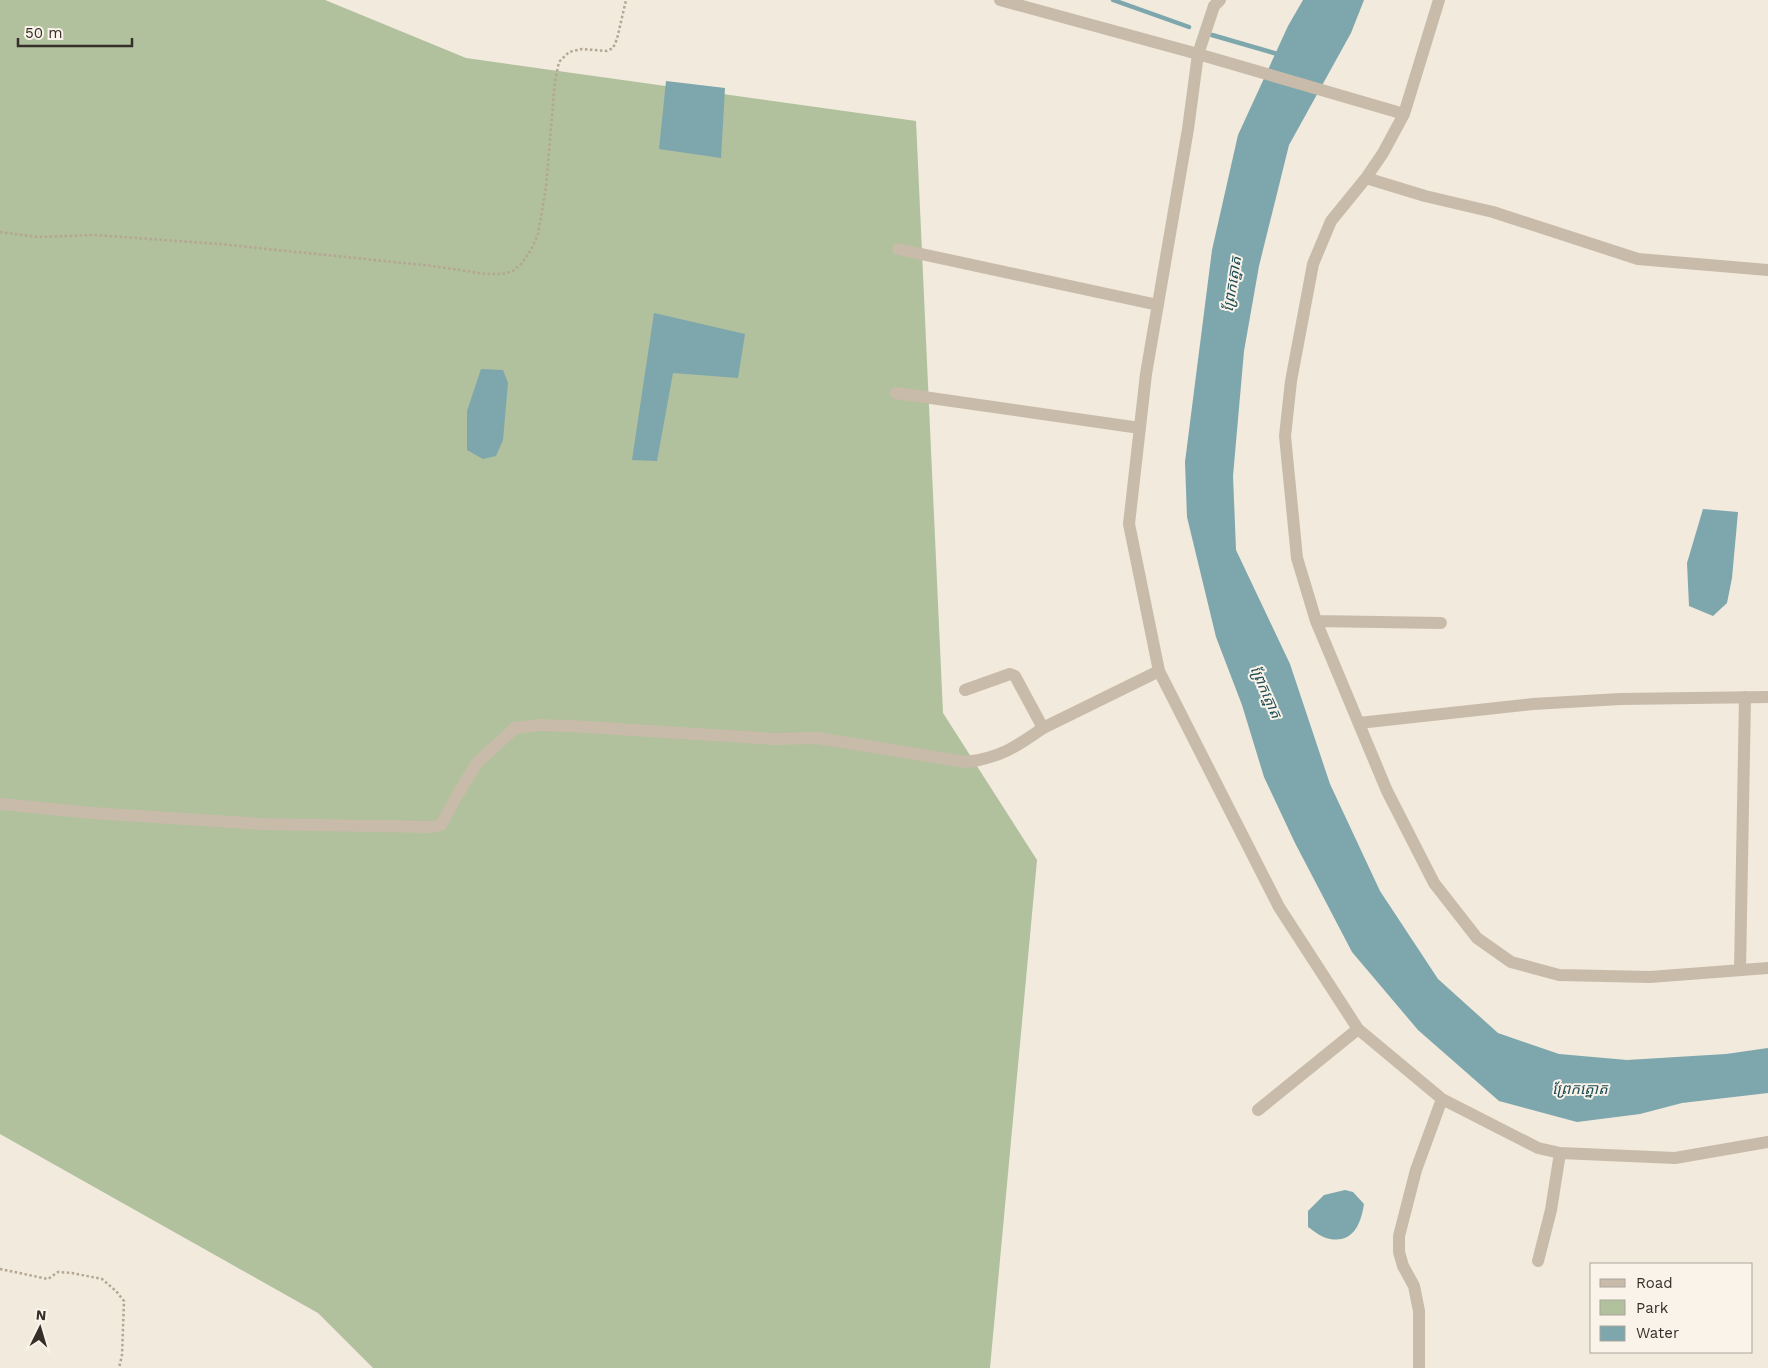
<svg xmlns="http://www.w3.org/2000/svg" width="1768" height="1368" font-family="'Work Sans','Noto Sans Khmer',sans-serif">
  <style>
    .green { fill: #b1c09d }
    .water { fill: #7da6ad }
    .lines { fill: none; stroke-linecap: round; stroke-linejoin: round }
    .stream { stroke: #7da6ad; stroke-width: 4.5 }
    .path { stroke: #b5a593; stroke-width: 2.5; stroke-dasharray: 2.5 2.5; stroke-linecap: butt }
    .minor { stroke: #c9bba9; stroke-width: 12 }
    .labels { text-anchor: middle; dominant-baseline: central; stroke-width: 4; stroke-linejoin: round; paint-order: stroke }
    .water-label { font-size: 15px; font-style: italic; fill: #204d56; stroke: #f9f3e9 }
  </style>
  <rect width="100%" height="100%" fill="#f1eadd"/>
  <path class="green" d="M0,0H325L466,58L916,121L943,713L1037,860L990,1368H373L318,1313L0,1134Z"/>
  <path class="water" d="M1303,0H1364L1351,33L1289,145L1259,266L1244,351L1233,476L1236,550L1290,664L1330,784L1380,891L1438,979L1498,1033L1559,1054L1627,1060L1726,1054L1768,1048V1093L1682,1103L1640,1114L1577,1122L1499,1101L1418,1030L1352,952L1295,843L1264,777L1242,705L1216,637L1187,517L1185,462L1212,250L1238,135L1288,26Z
    M666,81L725,88L721,158L659,149Z
    M654,313L745,334L738,378L673,373L657,461L632,460Z
    M481,369L503,370L508,383L503,440L496,456L483,459L467,450V411Z
    M1703,509L1738,512L1732,578L1727,603L1713,616L1689,606L1687,563Z
    M1345,1190L1353,1192L1364,1204C1361,1223 1354,1243 1330,1239C1322,1238 1314,1231 1308,1227V1211L1324,1195Z"/>
  <g class="lines">
    <path class="stream" d="M1113,0L1189,27
      M1212,35L1281,55"/>
    <path class="path" d="M0,232L38,237L95,235L219,244L433,266L486,274H502L513,271L521,264L531,250L538,234L546,187L555,81L559,62L569,52L582,49L607,51L613,48L617,39L626,0
      M0,1269L48,1279L58,1272L72,1273L102,1279L116,1291L124,1301L122,1355L119,1368"/>
    <path class="minor" d="M1000,0L1198,54L1404,114
      M1220,0L1214,6L1198,54L1188,129L1146,374L1129,524L1159,671L1279,907L1358,1029L1442,1099L1538,1148L1560,1153L1675,1158L1768,1142
      M1439,0L1404,114L1383,153L1366,178L1331,221L1313,264L1291,381L1285,436L1297,558L1316,621L1387,791L1434,883L1477,938L1511,962L1559,975L1650,977L1768,968
      M1366,178L1425,196L1493,212L1638,259L1768,270
      M898,249L1158,305
      M896,393L1140,428
      M1316,621L1441,623
      M965,690L1010,674L1015,676L1043,728L1159,671
      M1359,723L1533,704L1620,699L1768,697
      M0,804L92,813L262,824L432,827L441,825L459,792L477,763L515,728L538,725L570,726L774,739L817,738L966,762C1000,758 1016,747 1043,728
      M1740,970L1745,697
      M1258,1110L1358,1029
      M1538,1261L1551,1210L1560,1153
      M1419,1368V1311L1414,1286L1403,1266L1399,1252V1236L1416,1170L1442,1099"/>
  </g>
  <g class="labels">
    <g class="water-label">
      <text transform="translate(1232 284) rotate(-81)">ព្រែកត្នោត</text>
      <text transform="translate(1266 692) rotate(66)">ព្រែកត្នោត</text>
      <text x="1580" y="1089">ព្រែកត្នោត</text>
    </g>
  </g>
  <rect x="1590" y="1263" width="162" height="90" fill="#f9f3e9" stroke="#aba59c"/>
  <rect x="1600" y="1279" width="25" height="8" fill="#c9bba9" stroke="#aba59c"/>
  <text x="1636" y="1288" font-size="15" fill="#362f29">Road</text>
  <rect x="1600" y="1300" width="25" height="15" fill="#b1c09d" stroke="#aba59c"/>
  <text x="1636" y="1313" font-size="15" fill="#362f29">Park</text>
  <rect x="1600" y="1326" width="25" height="15" fill="#7da6ad" stroke="#aba59c"/>
  <text x="1636" y="1338" font-size="15" fill="#362f29">Water</text>
  <g transform="translate(40 1328) rotate(5)" stroke="#f9f3e9" stroke-width="4" paint-order="stroke">
  <path d="M0-4L9 19L0 12L-9 19Z" fill="#362f29"/>
  <text y="-8" font-size="14" font-weight="bold" text-anchor="middle" fill="#362f29">N</text>
  </g>
  <path d="M18 38v8h114v-8" fill="none" stroke="#362f29" stroke-width="2.5"/>
  <text x="25" y="38" font-size="15" fill="#362f29" stroke="#f9f3e9" stroke-width="4" paint-order="stroke">50 m</text>
</svg>
